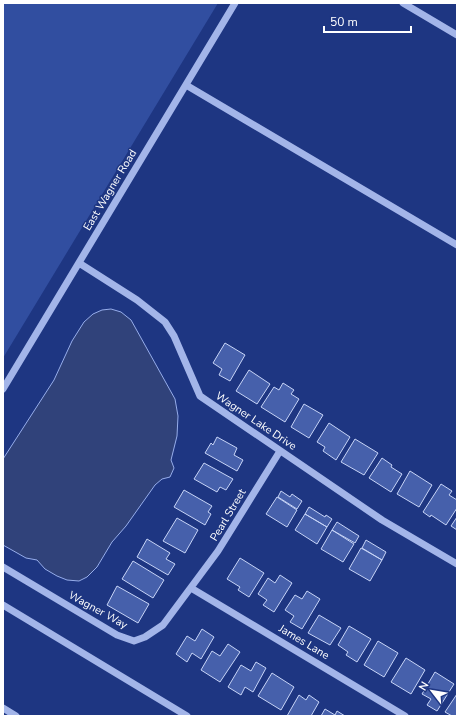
<svg xmlns="http://www.w3.org/2000/svg" width="460" height="719" font-family="'Nunito Sans',sans-serif">
  <style>
    .green { fill: #314ea0 }
    .water { fill: #30427a; stroke: #96adeb }
    .building { fill: #4660ab; stroke: #c7d4f7 }
    .lines { fill: none; stroke-linecap: round; stroke-linejoin: round }
    .minor { stroke: #a3b5e9; stroke-width: 7 }
    .labels { text-anchor: middle; dominant-baseline: central; stroke-width: 3; stroke-linejoin: round; paint-order: stroke }
    .street-label { font-size: 11px; fill: #fff; stroke: #1e3682 }
  </style>
  <rect width="100%" height="100%" fill="#1e3682"/>
  <path class="green" d="M3,3H218L3,358Z"/>
  <path class="water" d="M111,309L121,312L131,320L175,399L178,416L177,436L171,460L174,468L170,477L162,479L155,485L126,526L112,542L97,567L87,577L79,581L67,580L57,576L45,569L37,560L26,558L3,545V459L54,380L72,341L84,322L93,314L102,310Z"/>
  <path class="building" d="M225,343L245,355L230,381L219,375L222,369L213,363Z
    M249,370L270,384L257,404L236,391Z
    M283,383L294,390L291,394L299,399L285,422L261,407L274,387L279,390Z
    M304,404L323,415L309,438L291,427Z
    M329,423L350,437L336,460L323,451L325,447L317,442Z
    M217,437L237,448L234,455L243,460L237,471L205,453L211,443L213,445Z
    M355,439L378,453L364,475L341,462Z
    M382,458L392,465L391,467L402,474L391,492L369,478Z
    M204,463L233,479L226,490L220,487L217,492L194,479Z
    M410,471L432,485L419,507L397,494Z
    M441,484L452,491L449,495L457,500V508L446,525L431,515L430,517L423,512Z
    M184,490L212,506L208,512L211,514L205,525L174,507Z
    M281,491L290,497L292,494L302,501L297,509L278,497Z
    M277,497L297,510L287,527L266,514Z
    M309,507L325,517L326,515L332,519L327,527L305,514Z
    M305,514L327,527L317,544L295,530Z
    M457,517V530L451,526Z
    M177,518L198,530L185,553L163,541Z
    M337,522L359,536L355,543L332,530Z
    M332,530L354,544L343,562L321,549Z
    M147,539L170,553L166,559L175,564L168,575L137,557Z
    M366,540L386,552L382,560L362,548Z
    M361,548L382,560L370,581L349,569Z
    M240,558L264,573L249,597L238,590L240,587L227,579Z
    M133,561L164,580L153,598L122,579Z
    M280,575L292,583L274,612L263,605L267,600L258,594L268,578L275,583Z
    M117,586L149,604L138,623L107,605Z
    M307,591L320,599L302,629L290,622L294,616L285,610L295,595L302,599Z
    M319,615L341,628L330,645L308,633Z
    M349,626L371,639L357,662L346,655L348,652L338,645Z
    M202,629L214,637L201,659L192,653L187,662L176,654L187,636L195,641Z
    M378,641L398,653L384,677L364,665Z
    M228,644L240,652L220,682L201,670L212,651L220,656Z
    M406,658L425,670L411,694L391,682Z
    M256,662L266,668L253,692L245,687L241,695L228,687L241,665L251,671Z
    M435,672L454,684L437,711L427,705L431,699L422,694Z
    M272,673L294,687L281,710L258,696Z
    M457,694V716H452L445,712Z
    M299,695L306,700L309,695L319,702L311,716H287Z
    M325,709L335,715L337,711L345,716H321Z"/>
  <g class="lines">
    <path class="minor" d="M403,3L457,35
      M186,85L457,245
      M79,263L137,300L165,322L174,336L200,396L382,520L457,564
      M3,389L235,3
      M3,567L117,635L134,641L145,637L163,625L218,551L280,451
      M191,588L405,716
      M3,605L187,716
      M3,708L16,716"/>
  </g>
  <g class="labels">
    <g class="street-label">
      <text transform="translate(110 190) rotate(-59)">East Wagner Road</text>
      <text transform="translate(256 421) rotate(34)">Wagner Lake Drive</text>
      <text transform="translate(228 515) rotate(-59)">Pearl Street</text>
      <text transform="translate(98 610) rotate(29)">Wagner Way</text>
      <text transform="translate(304 642) rotate(31)">James Lane</text>
    </g>
  </g>
  <rect width="460" height="719" fill="none" stroke="#ffffff" stroke-width="8"/>
  <g transform="translate(432 691) rotate(301)" stroke="#1e3682" stroke-width="3" paint-order="stroke">
  <path d="M0-3L7 15L0 10L-7 15Z" fill="#ffffff"/>
  <text y="-6" font-size="11" font-weight="bold" text-anchor="middle" fill="#ffffff">N</text>
  </g>
  <path d="M324 26v6h87v-6" fill="none" stroke="#ffffff" stroke-width="2"/>
  <text x="330" y="26" font-size="12" fill="#ffffff" stroke="#1e3682" stroke-width="3" paint-order="stroke">50 m</text>
</svg>
